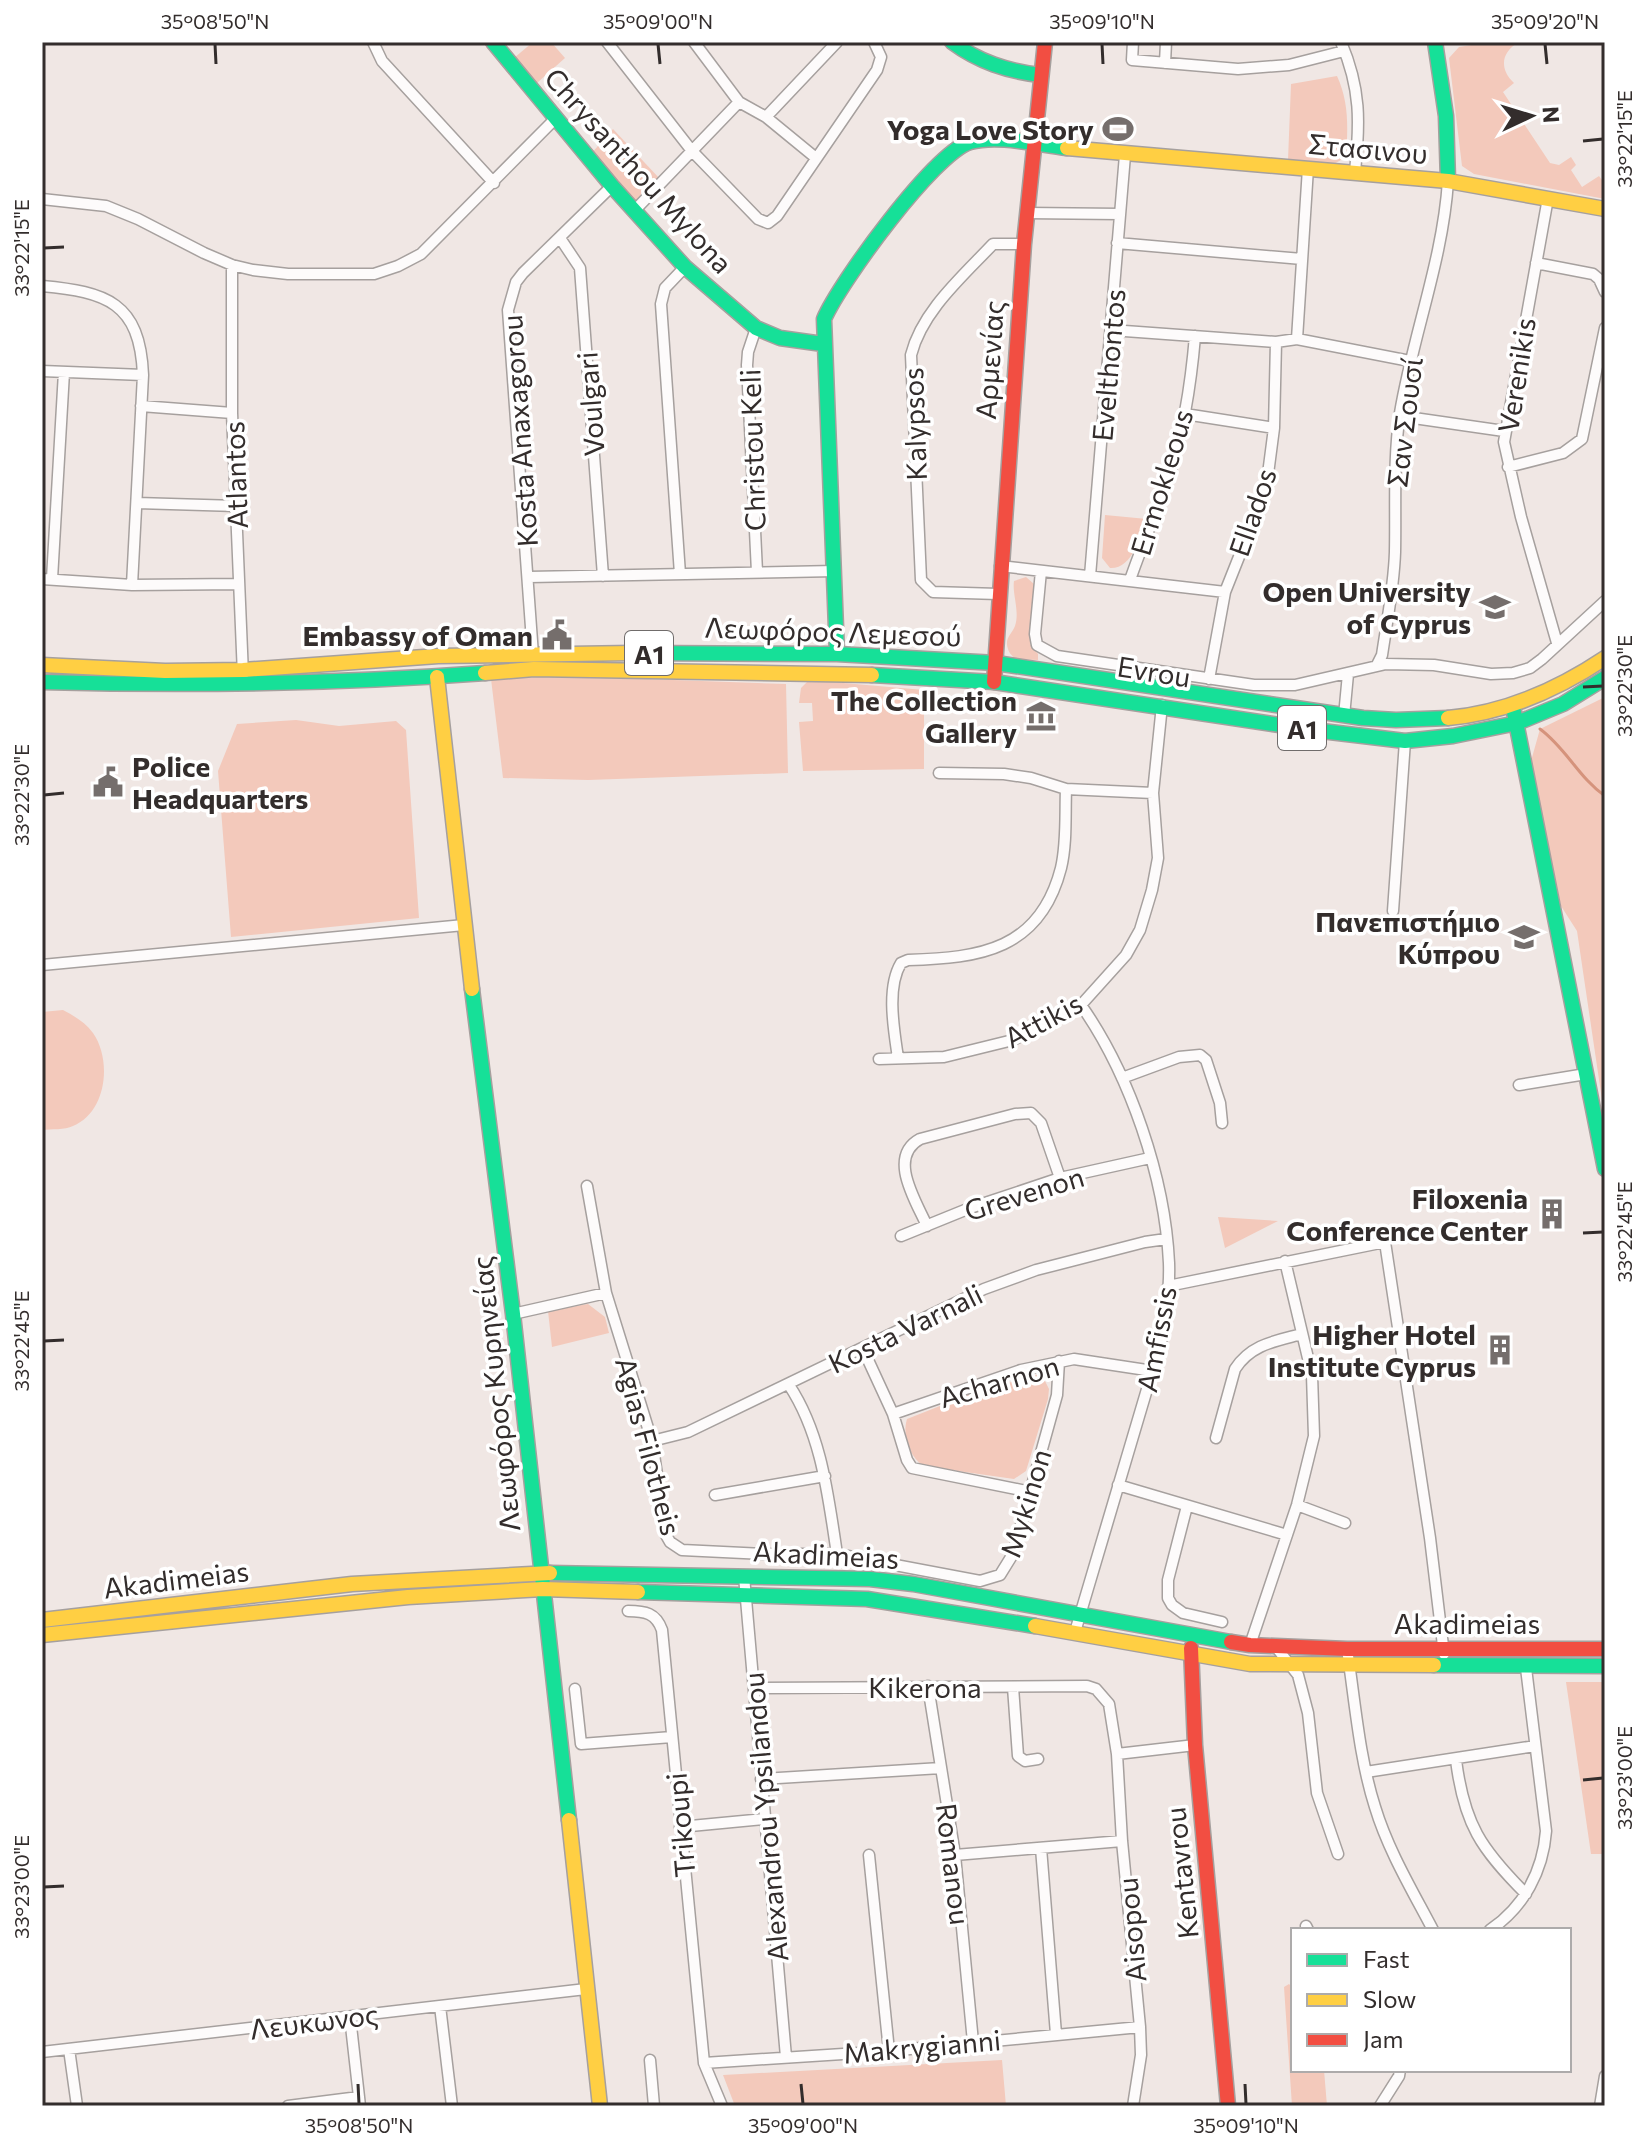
<svg xmlns="http://www.w3.org/2000/svg" width="1647" height="2148" font-family="Commissioner,sans-serif">
  <style>
    .green { fill: #f3c9bb }
    .lines { fill: none; stroke-linecap: round; stroke-linejoin: round }
    .stream { stroke: #d5937c; stroke-width: 3 }
    .street-casing { stroke: #a6a09e; stroke-width: 13 }
    .fast-casing { stroke: #a6a09e; stroke-width: 17 }
    .slow-casing { stroke: #a6a09e; stroke-width: 17 }
    .jam-casing { stroke: #a6a09e; stroke-width: 17 }
    .street { stroke: #fdfbfb; stroke-width: 10 }
    .fast { stroke: #16e098; stroke-width: 14 }
    .slow { stroke: #ffcf43; stroke-width: 14 }
    .jam { stroke: #f24e42; stroke-width: 14 }
    .ticks { fill: none; stroke: #332d2c; stroke-width: 3 }
    .labels { text-anchor: middle; dominant-baseline: central; stroke-width: 7; stroke-linejoin: round; paint-order: stroke }
    .shield { fill: #fff; stroke: #706c6b; stroke-width: 2 }
    .shield-label { font-size: 26px; font-weight: bold; fill: #332d2c }
    .poi-label { font-size: 28px; font-weight: bold; fill: #332d2c; stroke: #fff; text-anchor: end }
    .street-label { font-size: 28px; fill: #332d2c; stroke: #fff }
    .neatline { fill: none; stroke: #332d2c; stroke-width: 3 }
    .ticks-label { font-size: 20px; text-anchor: middle; fill: #332d2c }
  </style>
  <rect width="100%" height="100%" fill="#f0e7e4"/>
  <path class="green" d="M533,42H551L565,58L537,83L514,58Z
    M1490,42H1519C1501,52 1499,69 1514,83L1503,92L1550,163L1559,165L1571,157L1576,165L1571,170L1582,187L1599,176L1605,184V199L1474,174L1462,166L1449,58L1459,47Z
    M1337,76C1349,102 1348,127 1346,157L1334,164L1288,160L1291,84Z
    M613,129L660,179L635,205L590,155Z
    M1105,515L1147,519C1139,537 1133,569 1110,568L1102,558Z
    M1026,577L1034,584L1030,644L1038,654V660L1016,659C1013,657 1009,653 1008,649C1004,638 1012,634 1015,626C1020,611 1012,594 1014,581Z
    M562,676L786,684L788,773L588,780L503,778L491,679Z
    M809,680L924,690V769L803,771L799,722L813,721L812,703H799L801,688Z
    M1605,697V1120L1577,931L1561,906L1532,783L1526,779L1540,729Z
    M296,720L339,726L396,721L406,730L419,918L231,937L218,771L237,724Z
    M63,1010C74,1016 85,1022 93,1033C112,1060 107,1112 73,1126C65,1130 51,1129 42,1130V1012Z
    M1218,1217L1278,1221L1225,1248Z
    M588,1304L605,1317L609,1333L552,1347L548,1311Z
    M1037,1375L1043,1377L1049,1389L1048,1399L1026,1471L1014,1479L923,1466C909,1455 902,1436 907,1419L978,1391Z
    M1566,1682H1605V1854H1591Z
    M1289,1984L1293,1988V2070H1324L1327,2106H1292L1284,1987Z
    M1002,2060L1006,2106H735L723,2075Z"/>
  <g class="lines">
    <path class="stream" d="M1540,729C1566,748 1579,778 1605,796"/>
    <g class="street-casing">
      <path id="street" d="M373,42L382,61L494,183
        M607,42L692,151L758,219L768,223L777,216L877,70L881,57L874,42
        M694,42L739,102L766,117L816,158
        M1133,42L1132,60L1238,69L1289,65L1344,51
        M1341,42C1361,89 1360,122 1355,172
        M1165,63L1166,42
        M766,117L837,42
        M1548,198L1504,442L1521,517L1557,643
        M42,199L106,206L138,219L204,253L232,265L253,270L288,274H374L398,266L421,254L555,119
        M635,210L739,102
        M1026,213L1120,214
        M560,238L580,268L603,576
        M1117,243L1302,259
        M1536,263L1593,274L1599,279L1605,292
        M232,265V413L243,675
        M42,286C106,292 140,302 143,375L132,585
        M756,328L748,352L747,365L757,572
        M1111,330L1276,342L1297,339L1410,361
        M1297,339L1308,168
        M42,371L143,375
        M141,406L232,413
        M1185,414L1274,428
        M1400,416L1504,431
        M1508,467L1563,453L1582,439L1605,328
        M137,503L237,506
        M1000,566L1225,592
        M1041,571L1035,634L1037,645L1057,656L1254,685H1295L1386,664L1434,665L1491,674L1513,673L1530,668L1542,659L1605,601
        M680,574L661,304L665,288L685,267
        M1090,576L1125,155
        M529,577L835,571
        M42,579L132,585L239,584
        M52,579L64,372
        M1130,580C1142,545 1157,511 1169,476C1184,430 1191,384 1195,336
        M998,594L933,592L921,580L911,355C922,311 963,276 993,244H1024
        M533,655L508,310L516,282L523,273L612,186
        M1377,665L1382,655C1387,621 1394,586 1395,552C1396,506 1393,459 1400,413C1413,335 1443,259 1448,181
        M1209,679L1225,592L1256,514L1268,474L1274,428L1276,342
        M1344,716L1348,674
        M939,773L1004,774L1031,778L1066,789L1153,793
        M1393,911L1405,741
        M42,965L464,925
        M898,1058C894,1030 886,988 901,963L908,960C980,958 1040,950 1061,868C1067,843 1065,815 1066,789
        M879,1059L944,1057L1013,1040L1081,1005L1126,955L1140,930L1152,890L1158,858L1153,793L1162,705
        M1122,1078L1179,1057L1200,1055L1206,1060L1220,1103L1222,1123
        M1519,1085L1586,1074
        M587,1186L606,1293L652,1441L666,1535L670,1542L682,1550L765,1554H837L980,1581L1000,1575L1013,1554L1057,1395L1059,1361
        M927,1226C916,1201 887,1157 920,1139L1015,1114L1031,1113L1041,1123L1060,1178
        M901,1236L970,1208L1060,1178L1150,1158
        M1168,1286L1385,1242L1430,1538L1444,1654
        M513,1314L606,1293
        M863,1349L893,1414L907,1460L912,1468L1031,1492
        M789,1385C822,1435 828,1496 837,1554
        M893,1414L1021,1370L1074,1359L1153,1371
        M1216,1438L1235,1369C1251,1344 1276,1341 1302,1334
        M652,1441L688,1432L984,1289L1036,1270L1145,1242L1166,1239
        M1118,1485L1287,1535
        M715,1495L825,1476
        M1297,1505L1345,1523
        M1187,1506L1168,1580V1598L1172,1605L1183,1613L1222,1622
        M744,1576L786,2057
        M628,1611C645,1611 656,1613 662,1630L704,2063L722,2106
        M1075,1632L1161,1342C1166,1316 1170,1290 1169,1263C1165,1177 1130,1075 1081,1005
        M1250,1645L1297,1505L1314,1436L1312,1375L1285,1261
        M1276,1647L1298,1675L1308,1713L1317,1793L1338,1854
        M1347,1649C1355,1701 1359,1757 1375,1807C1388,1850 1412,1890 1433,1930
        M928,1686L955,1855L973,2042
        M1013,1687L1018,1756L1025,1761L1038,1759
        M754,1688L1087,1686L1096,1689L1109,1704L1117,1754L1122,1841L1140,2027L1141,2055L1133,2106
        M575,1689L581,1744L672,1737
        M1117,1754L1195,1745
        M1456,1760C1464,1824 1481,1849 1526,1894
        M1366,1772L1535,1746
        M761,1779L941,1768
        M680,1827L765,1819
        M1041,1848L1056,2034
        M869,1855L889,2051
        M955,1855L1122,1841
        M1306,1926L1308,1930
        M1490,1930C1524,1907 1543,1871 1546,1831L1526,1668
        M440,2006L452,2106
        M350,2017L360,2106
        M69,2049L77,2106
        M42,2052L586,1989
        M650,2060L654,2106
        M704,2063L889,2051L1140,2027
        M288,2106L359,2097
        M1380,2106L1399,2076L1400,2070
        M1600,2106L1605,2076"/>
    </g>
    <g class="fast-casing">
      <path id="fast" d="M493,42L612,186L685,267L756,328L780,338L823,344
        M952,42C979,62 1007,71 1040,75
        M1435,42L1446,116L1448,181
        M633,653L837,654L996,663L1363,718L1396,720L1448,718
        M837,654L824,319C840,282 934,153 970,142C999,134 1038,145 1067,148
        M872,675L994,682L1313,730L1405,741L1453,736L1517,723L1563,704L1605,678
        M42,682C190,686 337,684 485,673
        M1513,707L1605,1169
        M472,989L513,1314L569,1820
        M550,1573L870,1579L913,1584L1231,1642
        M638,1592L867,1599L1035,1626
        M1434,1665L1605,1666"/>
    </g>
    <g class="slow-casing">
      <path id="slow" d="M1067,148L1448,181L1605,209
        M42,665L165,671L243,670L438,656L633,653
        M485,673L534,669L872,675
        M437,677L472,989
        M1448,718C1506,713 1557,690 1605,658
        M42,1620L352,1584L550,1573
        M1035,1626L1250,1664L1434,1665
        M42,1635L408,1597L543,1589L638,1592
        M569,1820L600,2106"/>
    </g>
    <g class="jam-casing">
      <path id="jam" d="M994,682L1024,244L1045,42
        M1231,1642L1250,1645L1347,1649H1605
        M1191,1648L1195,1745L1228,2106"/>
    </g>
    <use href="#street" class="street"/>
    <use href="#fast" class="fast"/>
    <use href="#slow" class="slow"/>
    <use href="#jam" class="jam"/>
  </g>
  <path class="ticks" d="M215,44L216,64M658,44L660,64M1102,44L1103,64M1545,44L1547,64M1583,141L1603,139M44,248L64,247M1583,687L1603,686M44,795L64,793M1583,1233L1603,1232M44,1341L64,1340M1583,1780L1603,1778M44,1887L64,1886M358,2084L359,2104M801,2084L803,2104M1245,2084L1246,2104"/>
  <defs>
    <g id="stadium-bare" transform="scale(2.4)"><path d="M0-5a6.5 5 0 1 0 0 10a6.5 5 0 1 0 0-10ZM-3.5-1.8h7v3.6h-7Z" fill="#756e6c" stroke="#fff" stroke-width="2.5" paint-order="stroke"/></g>
    <g id="university-bare" transform="scale(2.4)"><path d="M0-5L7-2L0 1L-7-2ZM-4 1L0 2.5L4 1V4Q0 6-4 4Z" fill="#756e6c" stroke="#fff" stroke-width="2.5" paint-order="stroke"/></g>
    <g id="civic-bare" transform="scale(2.4)"><path d="M-.6-6.5H3V-4.5H.6V-3L4-1V1h2V6H-6V1h2V-1L-.6-3ZM-1.2 2.5V6h2.4V2.5Z" fill="#756e6c" stroke="#fff" stroke-width="2.5" paint-order="stroke"/></g>
    <g id="museum-bare" transform="scale(2.4)"><path d="M0-6L6-3V-2H-6V-3ZM-5-1h2V3h-2ZM-1-1h2V3h-2ZM3-1h2V3H3ZM-6 4H6V6H-6Z" fill="#756e6c" stroke="#fff" stroke-width="2.5" paint-order="stroke"/></g>
    <g id="building-bare" transform="scale(2.4)"><path d="M-4-6H4V6H1V3H-1V6H-4ZM-2.5-4.3h1.7v1.8h-1.7ZM.8-4.3h1.7v1.8H.8ZM-2.5-1h1.7V.8h-1.7ZM.8-1h1.7V.8H.8Z" fill="#756e6c" stroke="#fff" stroke-width="2.5" paint-order="stroke"/></g>
  </defs>
  <g fill-rule="evenodd">
    <use href="#stadium-bare" x="1118" y="129"/>
    <use href="#university-bare" x="1495" y="607"/>
    <use href="#civic-bare" x="557" y="635"/>
    <use href="#museum-bare" x="1041" y="716"/>
    <use href="#civic-bare" x="108" y="782"/>
    <use href="#university-bare" x="1524" y="937"/>
    <use href="#building-bare" x="1552" y="1214"/>
    <use href="#building-bare" x="1500" y="1350"/>
  </g>
  <g class="labels">
    <g class="shield">
      <rect x="625" y="631" width="48" height="44" rx="6"/>
      <rect x="1278" y="706" width="48" height="44" rx="6"/>
    </g>
    <g class="shield-label">
      <text x="649" y="653">A1</text>
      <text x="1302" y="728">A1</text>
    </g>
    <g class="poi-label">
      <text x="1094" y="129">Yoga Love Story</text>
      <text x="1471" y="591">Open University<tspan x="1471" dy="32">of Cyprus</tspan></text>
      <text x="533" y="635">Embassy of Oman</text>
      <text x="1017" y="700">The Collection<tspan x="1017" dy="32">Gallery</tspan></text>
      <text x="132" y="766" text-anchor="start">Police<tspan x="132" dy="32">Headquarters</tspan></text>
      <text x="1500" y="921">Πανεπιστήμιο<tspan x="1500" dy="32">Κύπρου</tspan></text>
      <text x="1528" y="1198">Filoxenia<tspan x="1528" dy="32">Conference Center</tspan></text>
      <text x="1476" y="1334">Higher Hotel<tspan x="1476" dy="32">Institute Cyprus</tspan></text>
    </g>
    <g class="street-label">
      <text transform="translate(1368 148) rotate(5)">Στασινου</text>
      <text transform="translate(639 170) rotate(48)">Chrysanthou Mylona</text>
      <text transform="translate(989 360) rotate(-86)">Αρμενίας</text>
      <text transform="translate(1108 365) rotate(-85)">Evelthontos</text>
      <text transform="translate(1516 375) rotate(-81)">Verenikis</text>
      <text transform="translate(590 404) rotate(-94)">Voulgari</text>
      <text transform="translate(1404 422) rotate(-83)">Σαν Σουσί</text>
      <text transform="translate(914 424) rotate(-92)">Kalypsos</text>
      <text transform="translate(519 431) rotate(-94)">Kosta Anaxagorou</text>
      <text transform="translate(752 450) rotate(-92)">Christou Keli</text>
      <text transform="translate(235 475) rotate(-92)">Atlantos</text>
      <text transform="translate(1161 482) rotate(-73)">Ermokleous</text>
      <text transform="translate(1252 512) rotate(-71)">Ellados</text>
      <text transform="translate(833 631) rotate(2)">Λεωφόρος Λεμεσού</text>
      <text transform="translate(1154 671) rotate(9)">Evrou</text>
      <text transform="translate(1043 1020) rotate(-28)">Attikis</text>
      <text transform="translate(1024 1193) rotate(-17)">Grevenon</text>
      <text transform="translate(905 1328) rotate(-26)">Kosta Varnali</text>
      <text transform="translate(1156 1339) rotate(-79)">Amfissis</text>
      <text transform="translate(999 1381) rotate(-16)">Acharnon</text>
      <text transform="translate(495 1394) rotate(-96)">Λεωφόρος Κυρηνείας</text>
      <text transform="translate(649 1446) rotate(75)">Agias Filotheis</text>
      <text transform="translate(1025 1503) rotate(-73)">Mykinon</text>
      <text transform="translate(826 1554) rotate(3)">Akadimeias</text>
      <text transform="translate(176 1579) rotate(-7)">Akadimeias</text>
      <text x="1467" y="1623">Akadimeias</text>
      <text x="925" y="1687">Kikerona</text>
      <text transform="translate(765 1817) rotate(-95)">Alexandrou Ypsilandou</text>
      <text transform="translate(680 1825) rotate(-95)">Trikoupi</text>
      <text transform="translate(954 1864) rotate(83)">Romanou</text>
      <text transform="translate(1181 1873) rotate(-96)">Kentavrou</text>
      <text transform="translate(1131 1930) rotate(-95)">Aisopou</text>
      <text transform="translate(314 2021) rotate(-7)">Λευκωνος</text>
      <text transform="translate(922 2046) rotate(-5)">Makrygianni</text>
    </g>
  </g>
  <rect width="1647" height="2148" fill="none" stroke="#ffffff" stroke-width="88"/>
  <rect x="1291" y="1928" width="280" height="144" fill="#ffffff" stroke="#adabab" stroke-width="2"/>
  <rect x="1307" y="1954" width="40" height="12" fill="#16e098" stroke="#adabab" stroke-width="2"/>
  <text x="1363" y="1968" font-size="24" fill="#332d2c">Fast</text>
  <rect x="1307" y="1994" width="40" height="12" fill="#ffcf43" stroke="#adabab" stroke-width="2"/>
  <text x="1363" y="2008" font-size="24" fill="#332d2c">Slow</text>
  <rect x="1307" y="2034" width="40" height="12" fill="#f24e42" stroke="#adabab" stroke-width="2"/>
  <text x="1363" y="2048" font-size="24" fill="#332d2c">Jam</text>
  <g transform="translate(1531 116) rotate(86)" stroke="#ffffff" stroke-width="6" paint-order="stroke">
  <path d="M0-6L14 30L0 20L-14 30Z" fill="#332d2c"/>
  <text y="-12" font-size="22" font-weight="bold" text-anchor="middle" fill="#332d2c">N</text>
  </g>
  <rect x="44" y="44" width="1559" height="2060" class="neatline"/>
  <g class="ticks-label">
    <text x="215" y="29">35°08'50"N</text>
    <text x="658" y="29">35°09'00"N</text>
    <text x="1102" y="29">35°09'10"N</text>
    <text x="1545" y="29">35°09'20"N</text>
    <text transform="translate(1625 139) rotate(-90)" y="7">33°22'15"E</text>
    <text transform="translate(22 248) rotate(-90)" y="7">33°22'15"E</text>
    <text transform="translate(1625 686) rotate(-90)" y="7">33°22'30"E</text>
    <text transform="translate(22 795) rotate(-90)" y="7">33°22'30"E</text>
    <text transform="translate(1625 1232) rotate(-90)" y="7">33°22'45"E</text>
    <text transform="translate(22 1341) rotate(-90)" y="7">33°22'45"E</text>
    <text transform="translate(1625 1778) rotate(-90)" y="7">33°23'00"E</text>
    <text transform="translate(22 1887) rotate(-90)" y="7">33°23'00"E</text>
    <text x="359" y="2133">35°08'50"N</text>
    <text x="803" y="2133">35°09'00"N</text>
    <text x="1246" y="2133">35°09'10"N</text>
  </g>
</svg>
